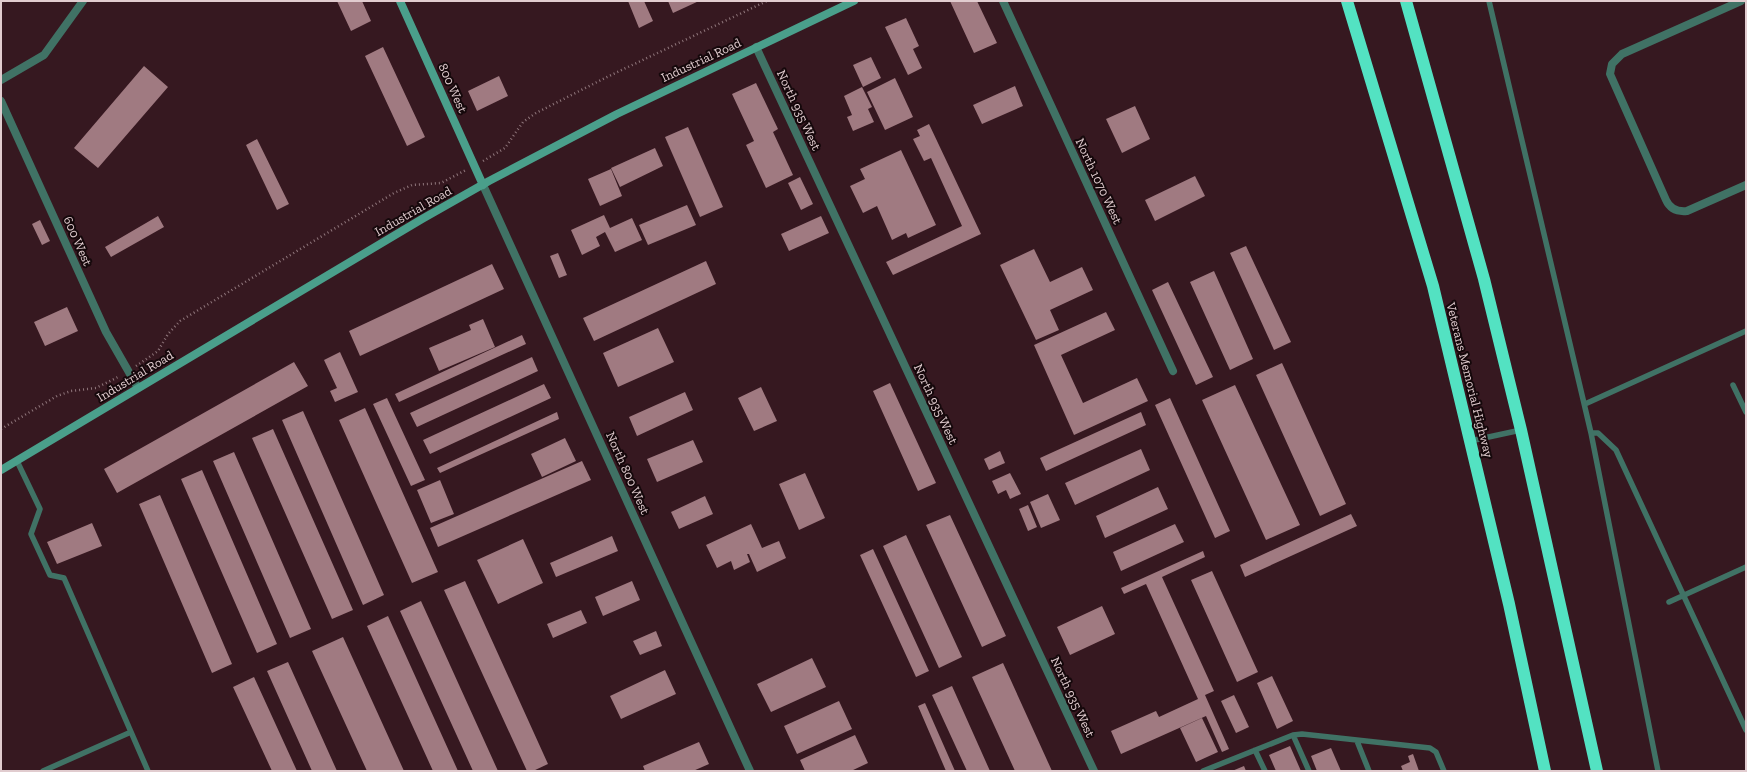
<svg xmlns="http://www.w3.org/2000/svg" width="1747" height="772" font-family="'Zilla Slab',serif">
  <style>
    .building { fill: #a07a81 }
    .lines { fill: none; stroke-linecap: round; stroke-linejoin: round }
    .path { stroke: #90777c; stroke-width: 2.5; stroke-dasharray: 1 3; stroke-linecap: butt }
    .lane { stroke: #407265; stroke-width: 5.5 }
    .street { stroke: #407265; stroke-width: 8 }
    .secondary { stroke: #4a9f8b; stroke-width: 8 }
    .highway { stroke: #53e2c2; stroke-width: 12 }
    .labels { text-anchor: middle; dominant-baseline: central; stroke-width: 4; stroke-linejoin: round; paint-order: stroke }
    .street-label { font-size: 13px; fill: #e1cccf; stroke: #15080b }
  </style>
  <rect width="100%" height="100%" fill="#361820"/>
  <path class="building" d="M337,1H362L371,21L351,31Z
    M628,1H644L653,21L639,28Z
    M668,1H699L673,13Z
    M950,1H977L997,43L974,53Z
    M906,18L919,46L913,49L922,68L908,75L885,27Z
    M383,47L425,137L407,146L365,56Z
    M871,57L881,78L863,87L853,65Z
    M144,66L168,87L98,168L74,148Z
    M499,76L508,96L477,111L468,91Z
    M895,78L913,117L885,130L867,92Z
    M756,83L778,129L773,132L793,175L766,188L746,145L754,141L732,94Z
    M1015,86L1023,106L982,124L973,105Z
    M862,87L872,107L868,109L874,122L853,131L847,117L852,115L844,96Z
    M1135,106L1150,139L1122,153L1106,119Z
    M929,124L981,234L893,275L886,262L962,226L931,158L924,161L913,139L920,136L917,130Z
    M688,127L723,207L700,217L665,137Z
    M257,139L289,204L277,210L246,145Z
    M655,148L663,166L620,187L611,168Z
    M901,150L936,225L908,238L906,233L892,240L877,206L863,213L850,186L865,179L860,169Z
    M611,169L622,196L600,206L588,179Z
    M1195,176L1205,196L1155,221L1145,200Z
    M800,177L813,204L801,210L788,183Z
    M687,205L696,225L648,245L639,225Z
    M604,215L610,228L632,218L642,240L615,252L605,232L596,237L600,246L582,255L571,230Z
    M158,216L164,227L111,257L105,247Z
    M821,216L829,233L789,251L781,234Z
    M40,220L50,241L42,245L32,224Z
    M1246,246L1291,342L1274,350L1230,253Z
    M1034,249L1050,282L1082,267L1093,290L1050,310L1059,330L1036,340L1000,265Z
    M558,253L567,275L559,278L550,256Z
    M706,261L716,284L594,341L583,318Z
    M492,264L504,289L360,356L349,331Z
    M1214,271L1253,359L1230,370L1190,282Z
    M1168,282L1213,377L1196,385L1152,290Z
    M67,307L78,331L45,346L34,322Z
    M1106,312L1115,330L1061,355L1083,403L1137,378L1148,401L1074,435L1034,345Z
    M483,319L495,347L439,371L429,348L471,330L469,325Z
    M658,328L674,362L618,387L603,353Z
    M522,335L526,344L399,402L395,394Z
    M340,352L358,392L335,402L330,391L337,388L324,360Z
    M532,357L538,371L417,427L410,413Z
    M294,362L308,386L117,493L104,469Z
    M1282,363L1346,504L1320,516L1256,375Z
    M890,383L936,483L918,491L873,391Z
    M544,384L551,398L430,454L423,440Z
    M1235,385L1300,525L1266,540L1202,400Z
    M761,387L777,421L754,431L738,398Z
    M685,392L693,410L637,436L629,417Z
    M387,398L425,480L411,486L373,404Z
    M1170,398L1230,531L1215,538L1155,405Z
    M365,408L438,572L412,583L339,420Z
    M303,411L384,595L363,605L282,420Z
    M557,412L559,419L440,473L437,468Z
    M1141,412L1146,425L1046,471L1040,458Z
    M273,429L353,610L332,619L252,438Z
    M565,438L576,461L542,477L531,454Z
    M693,440L703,462L657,482L647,459Z
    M1141,449L1150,470L1075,505L1065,483Z
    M1000,451L1005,463L989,470L984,459Z
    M234,452L311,629L290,638L213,461Z
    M582,461L591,480L438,547L430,528Z
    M202,470L277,644L257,653L181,479Z
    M805,473L825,518L799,530L779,484Z
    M1010,473L1021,494L1010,499L1006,490L998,494L992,481Z
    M440,480L454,514L431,523L417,490Z
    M1158,487L1168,509L1105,538L1096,516Z
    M1048,494L1060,520L1041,528L1030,502Z
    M160,495L232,664L212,673L139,504Z
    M705,496L713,514L679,529L671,512Z
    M1028,505L1037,527L1028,531L1019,509Z
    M1351,514L1357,526L1245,577L1240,565Z
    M950,515L1006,636L982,647L926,525Z
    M92,523L102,546L57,564L47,542Z
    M751,524L762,548L779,541L786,558L757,572L749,554H747L750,562L734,570L731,561L717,568L706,545Z
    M1175,524L1184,542L1121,571L1113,552Z
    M906,535L962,657L939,668L883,546Z
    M612,536L618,551L556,577L550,563Z
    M523,539L543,583L498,604L477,560Z
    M873,549L929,671L916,677L860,555Z
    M1203,551L1205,557L1162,577L1214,691L1205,695L1229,749L1222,752L1206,716L1121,754L1111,731L1156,711L1159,717L1198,699L1146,584L1124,594L1121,588Z
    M1212,571L1258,672L1237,682L1191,580Z
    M465,581L548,764L533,771H527L444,590Z
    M632,581L640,600L603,616L595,597Z
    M421,601L498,771H473L400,611Z
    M1102,606L1115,634L1070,655L1057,627Z
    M581,610L587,623L553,638L547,624Z
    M388,616L458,771H433L367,626Z
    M656,631L662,646L640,655L633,641Z
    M343,637L404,771H367L312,651Z
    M812,658L826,687L771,712L757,684Z
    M288,662L337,771H312L267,671Z
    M1003,663L1052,771H1015L972,677Z
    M665,670L676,694L621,719L610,696Z
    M1272,676L1293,721L1277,729L1257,683Z
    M254,677L297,771H272L233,687Z
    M952,686L990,771H967L932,695Z
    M1234,695L1249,727L1236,733L1221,701Z
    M839,701L852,729L797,754L784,726Z
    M925,703L955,771H946L918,706Z
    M1202,718L1218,752L1196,762L1180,728Z
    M855,735L868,763L851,771H805L800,760Z
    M699,742L709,764L693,771H645L643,766Z
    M1290,746L1301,771H1276L1269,755Z
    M1331,748L1341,771H1317L1311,756Z
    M1413,754L1419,771H1403L1401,766L1410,762L1408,756Z
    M1244,766L1246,771H1232Z"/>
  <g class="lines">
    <path class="path" d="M483,161L505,148L523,122L536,113L607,77L767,1
      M136,366L158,351L168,334L180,321L394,193L412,185L441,183L466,170
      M1,429L57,396L71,391L96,388L120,376"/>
    <path class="lane" d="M1489,1L1591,433L1658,771
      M1733,385L1746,412
      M1585,404L1746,331
      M1591,433H1598L1616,450L1746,730
      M1470,441L1521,430
      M17,461L40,509L31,534L50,575L64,578L148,771
      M1669,602L1746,567
      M1293,735L1309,771
      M1357,741L1369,771
      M1255,750L1265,771
      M43,771L131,732
      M1203,771L1293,735L1302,734L1430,748L1436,752L1444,771"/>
    <path class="street" d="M1003,1L1173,371
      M1741,1L1622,54L1612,64L1610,74L1666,200C1670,209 1677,212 1687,211L1746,185
      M756,47L1094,771
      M1,80L44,55L83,1
      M1,101L106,332L138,388
      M483,185L750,771"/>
    <path class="secondary" d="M400,1L483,185
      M1,470L422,219L489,181L617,114L854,1"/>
    <path class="highway" d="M1347,1L1433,286L1509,604L1545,771
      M1406,1L1484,279L1521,430L1597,771"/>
  </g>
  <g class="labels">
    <g class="street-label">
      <text transform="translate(701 60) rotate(-25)">Industrial Road</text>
      <text transform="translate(453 88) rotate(66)">800 West</text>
      <text transform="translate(799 110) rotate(65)">North 935 West</text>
      <text transform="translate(1099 181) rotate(65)">North 1070 West</text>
      <text transform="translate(413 211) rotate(-30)">Industrial Road</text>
      <text transform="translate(78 241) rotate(66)">600 West</text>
      <text transform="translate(135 376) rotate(-31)">Industrial Road</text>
      <text transform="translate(1470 380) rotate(76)">Veterans Memorial Highway</text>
      <text transform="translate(936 404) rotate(65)">North 935 West</text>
      <text transform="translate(628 473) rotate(66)">North 800 West</text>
      <text transform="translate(1073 697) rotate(65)">North 935 West</text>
    </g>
  </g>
  <rect width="1747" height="772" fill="none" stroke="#e1cccf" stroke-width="4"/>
</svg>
